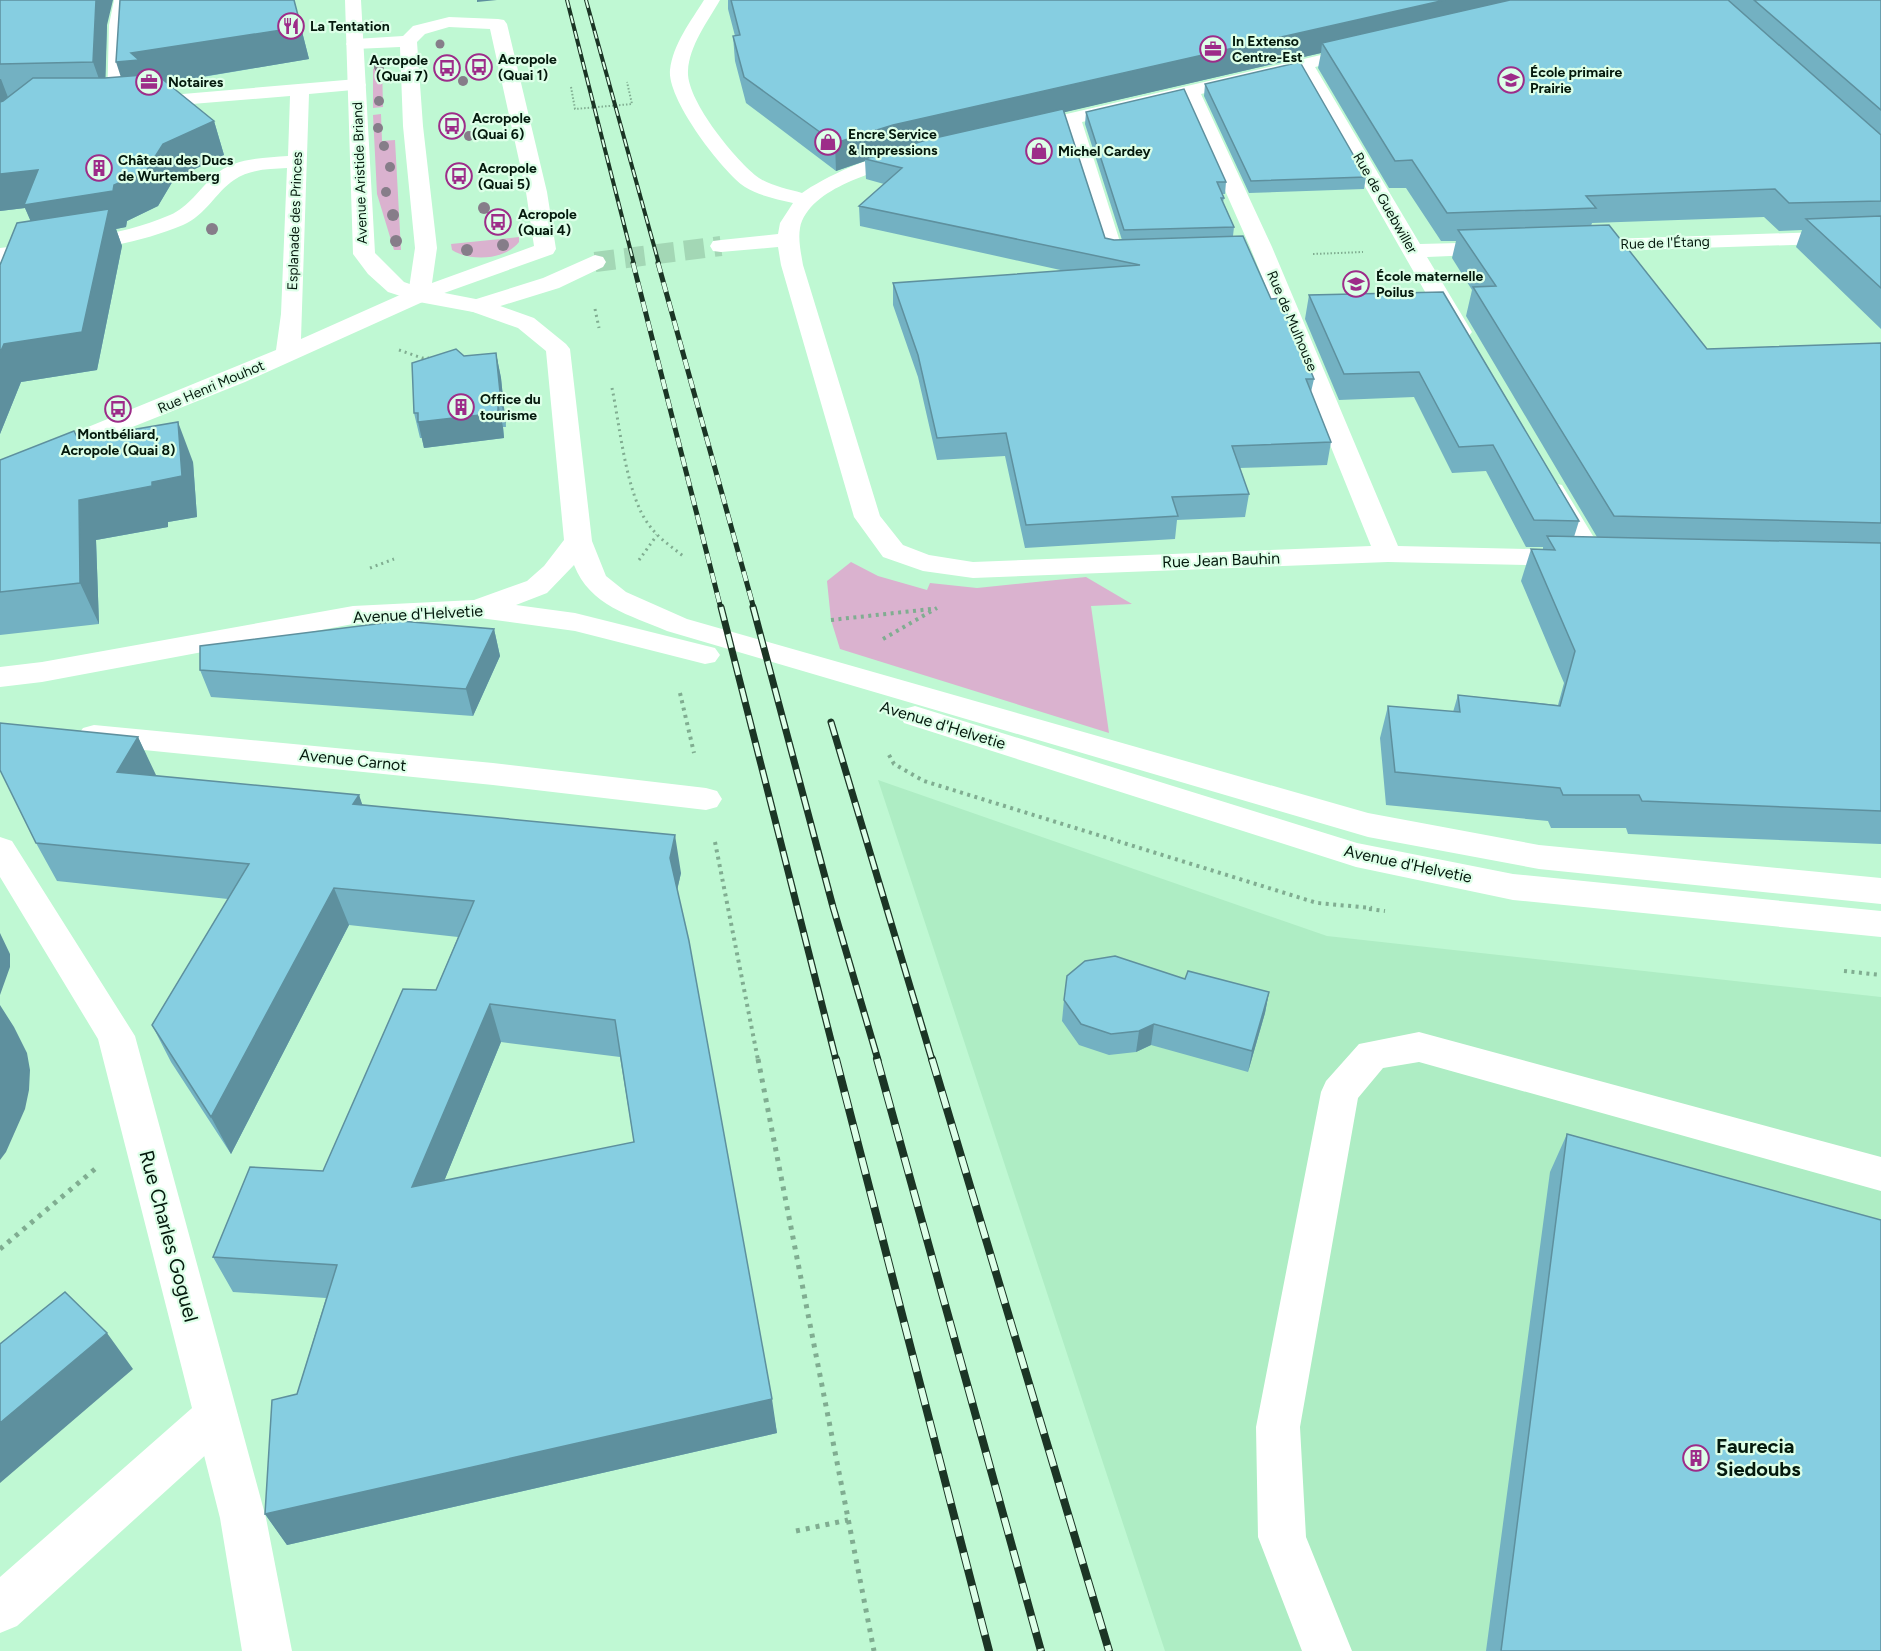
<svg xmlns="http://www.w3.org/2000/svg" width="1881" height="1651" font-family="Figtree,sans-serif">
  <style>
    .built { fill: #aeedc4 }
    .green { fill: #dab2cf }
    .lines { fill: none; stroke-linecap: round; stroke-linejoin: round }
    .minor-tunnel { stroke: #a3d7b5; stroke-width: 20; stroke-dasharray: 20 10; stroke-linecap: butt }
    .path-far3 { stroke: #80ad91; stroke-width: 2; stroke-dasharray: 1.5 2; stroke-linecap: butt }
    .path-far2 { stroke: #80ad91; stroke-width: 3; stroke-dasharray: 2 4; stroke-linecap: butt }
    .path-far1 { stroke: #80ad91; stroke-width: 4; stroke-dasharray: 3 4.5; stroke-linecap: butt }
    .path { stroke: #80ad91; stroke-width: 5; stroke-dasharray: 4 6; stroke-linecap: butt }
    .service { fill: #fff; fill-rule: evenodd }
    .minor { fill: #fff; fill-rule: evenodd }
    .secondary { fill: #fff; fill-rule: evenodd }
    .rail-far3-casing { stroke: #1b3525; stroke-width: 4 }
    .rail-far2-casing { stroke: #1b3525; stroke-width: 5 }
    .rail-far1-casing { stroke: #1b3525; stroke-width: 7 }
    .rail-casing { stroke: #1b3525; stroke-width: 8 }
    .rail-far3 { stroke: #ddffe8; stroke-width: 2; stroke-dasharray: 8; stroke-linecap: butt }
    .rail-far2 { stroke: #ddffe8; stroke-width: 4; stroke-dasharray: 10; stroke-linecap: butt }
    .rail-far1 { stroke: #ddffe8; stroke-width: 4.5; stroke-dasharray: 14; stroke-linecap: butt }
    .rail { stroke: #ddffe8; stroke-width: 6; stroke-dasharray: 17; stroke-linecap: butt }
    .tree { fill: #867d89 }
    .wall { fill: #73b1c2; fill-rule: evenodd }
    .shaded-wall { fill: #5e909e }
    .building { fill: #86cee1; stroke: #5e909e; stroke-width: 1.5; fill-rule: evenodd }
    .labels { text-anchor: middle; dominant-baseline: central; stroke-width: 4.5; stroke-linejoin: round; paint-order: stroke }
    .far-poi-label { font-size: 14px; font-weight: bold; fill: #04190d; stroke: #ddffe8; text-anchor: start }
    .far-street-label { font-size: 14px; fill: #04190d; stroke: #ddffe8 }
    .street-label { font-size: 16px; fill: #04190d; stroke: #ddffe8 }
    .near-street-label { font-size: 20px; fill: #04190d; stroke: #ddffe8 }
    .near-poi-label { font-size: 20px; font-weight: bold; fill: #04190d; stroke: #ddffe8; text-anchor: start }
  </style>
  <rect width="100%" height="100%" fill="#bff8d3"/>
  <path class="built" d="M878,780L1327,936L1881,997V1651H1165Z"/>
  <path class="green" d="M382,64L383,107L373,108V69Z
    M381,114L382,141L395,140L401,250H394L377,194L373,115Z
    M519,237V242C505,260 471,262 452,250L451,244Z
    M851,562L878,576L927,590L930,583L977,588L1086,577L1132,604L1091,606L1109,733L840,649L831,620L827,581Z"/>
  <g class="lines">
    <path class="minor-tunnel" d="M595,262L721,246"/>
    <path class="path-far3" d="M571,87L575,109L632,104L627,82
      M1313,254L1363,252"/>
    <path class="path-far2" d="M595,309L599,328
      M399,350L422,358H429
      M612,388C620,426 626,495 649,525C658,538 671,546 683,556
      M639,560L657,535
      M370,568L394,559"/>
    <path class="path-far1" d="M831,620L931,609
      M883,639L937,608
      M680,693L694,753
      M889,755L894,764L924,781L1317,903L1372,908
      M715,842L758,1060
      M1369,909L1385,911
      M1844,971L1881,975"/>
    <path class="path" d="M758,1059L874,1651
      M0,1249L95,1169
      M796,1531L848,1520"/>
    <path class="service" d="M449,17L498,19L504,20L507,24L547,192L556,249L553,254L419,302L411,300L408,295L415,248L403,126L400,47L355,49L349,48L346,44L349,40L355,39L403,36L413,26ZM449,27L490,29L526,192L534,246L432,283L437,248L423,126L417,42L425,34Z
      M1419,1032L1881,1157V1191L1419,1062L1383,1068L1358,1098L1300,1427L1306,1537L1352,1651H1302L1258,1537L1256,1427L1321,1092L1326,1081L1359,1044Z
      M216,1395L232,1401L238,1416L232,1431L17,1626L0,1633V1577L200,1401Z"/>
    <path class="minor" d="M114,0H130L127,25L125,104L123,108H109L107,104L109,25Z
      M704,0H720C708,21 689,46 688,71C686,100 736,161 759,178C771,186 788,189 802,193C824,177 889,146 915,153L918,157L915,161C880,170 809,187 800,228C798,240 801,253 803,265L880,516L903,545L929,555L973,562L1371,546L1250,247L1184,98L1082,122L1121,245L1153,246L1156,251L1153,256C1138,259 1119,260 1104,257L1101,252L1064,126L1022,136L1015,134L1012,130L1015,126L1364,45L1370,46L1373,50L1370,54L1315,67L1420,244L1498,242L1506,243L1509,248L1506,253L1498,254L1427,257L1472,332L1468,337L1460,339L1452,337L1448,332L1299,71L1201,94L1272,247L1398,546L1574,550L1540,491L1544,485L1553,483L1562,485L1607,559L1603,565C1592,568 1584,564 1574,566L1388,562L973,578L923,571L883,557L854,517L781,265L778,247L721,252L713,251L710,246L713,241L721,240L778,234L780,223L793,203C777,199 759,196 745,187C721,170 667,99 670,70C673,44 691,21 704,0Z
      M357,79L364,81L366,85L364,89L309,94L301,339L411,290L419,288L427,290L430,295L427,300L245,382L0,480V463L276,350L281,314L287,168C269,169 250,169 234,180C215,193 206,215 183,225C126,249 61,253 0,262V248C57,241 117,238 170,215C189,207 199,189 214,176C233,158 263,158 288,156L290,96L143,108L136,106L134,102L136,98Z
      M1881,230V242L1579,252L1571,251L1568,246L1571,241L1579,240Z
      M595,255L603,257L606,262L603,267L559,288L478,313L470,311L467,306L470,301L543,278Z
      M94,725L493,763L706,788L717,791L722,799L717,807L706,810L493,785L94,745L83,742L78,735L83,728Z
      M0,837L12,841L135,1036L266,1518L292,1651H242L220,1518L98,1039L0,877Z"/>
    <path class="secondary" d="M345,0H361L375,253L404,282L424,289L486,301L534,318L566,344L570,349L592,541L606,576L626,592L687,619L1368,813L1539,845L1881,878V904L1539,869L1368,837L667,631C630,615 590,606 574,565L547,593L516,605L575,613L715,648L720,655L715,662L705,664L575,631L480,618L353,624L42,682L0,687V667L42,662L353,606L474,600L527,581L544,566L564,540L546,351L518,328L473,312L419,302L388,292L368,274L353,254Z
      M915,706L1357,843L1513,874L1881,911V937L1513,900L1356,867L904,723L900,716L904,709Z"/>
    <g class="rail-far3-casing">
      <path id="rail-far3" d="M567,0L634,264
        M586,0L659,264"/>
    </g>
    <g class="rail-far2-casing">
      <path id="rail-far2" d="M633,263L721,609
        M658,263L754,609"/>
    </g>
    <g class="rail-far1-casing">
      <path id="rail-far1" d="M721,607L836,1060
        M753,607L833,907L878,1060
        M831,722L932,1060"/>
    </g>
    <g class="rail-casing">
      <path id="rail" d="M836,1059L989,1651
        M877,1059L1041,1651
        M932,1059L1109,1651"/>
    </g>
    <use href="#rail-far3" class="rail-far3"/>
    <use href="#rail-far2" class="rail-far2"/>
    <use href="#rail-far1" class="rail-far1"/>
    <use href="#rail" class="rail"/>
  </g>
  <g class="tree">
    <circle cx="382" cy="26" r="4.5"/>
    <circle cx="440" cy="44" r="4.5"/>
    <circle cx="379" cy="67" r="5"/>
    <circle cx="463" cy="81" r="5"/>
    <circle cx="379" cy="101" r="5"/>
    <circle cx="378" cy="128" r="5"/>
    <circle cx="469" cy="136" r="5"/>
    <circle cx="384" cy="146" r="5"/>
    <circle cx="390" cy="167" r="5"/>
    <circle cx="386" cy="192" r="5"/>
    <circle cx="484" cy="208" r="6"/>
    <circle cx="393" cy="215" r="6"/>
    <circle cx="212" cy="229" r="6"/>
    <circle cx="396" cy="241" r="6"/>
    <circle cx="503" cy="245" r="6"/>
    <circle cx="467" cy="250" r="6"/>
  </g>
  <path class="wall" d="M0,0L107,25L105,78L121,77L294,0L309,59L167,83L214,121L224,155L174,179L158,206L127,221L126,227L116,229L122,246L97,370L21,382L0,434V265L31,221L25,208L0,211Z
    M728,0H1881V329L1796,247L1802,230L1779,231L1764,217L1592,223L1591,226L1707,349L1881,343V844L1628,834L1626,828H1551L1548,821L1386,805L1380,738L1388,706L1453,712L1458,695L1558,705L1564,683L1521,581L1531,549L1543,550V547H1526L1486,471L1452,473L1414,397L1339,400L1305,319L1309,295L1443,292L1579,521L1574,537H1597L1466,316L1472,290L1452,258L1456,241H1441L1406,188H1389L1318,68L1321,53L1064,112L1105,238L1114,240H1122L1085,124L1086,112L1226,182L1225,194H1222L1224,198L1223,202L1234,227L1233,236L1271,299L1314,379L1311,392L1331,442L1327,465L1239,468L1249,494L1245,517L1177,520L1175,539L1025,548L1005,456L937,460L918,377L893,305V283L1065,271L860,226L859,206L884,184L866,179L865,161L836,171L746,103L735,61L733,36H735L728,9Z
    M1205,84L1366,177L1364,189L1249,193L1204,96Z
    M496,353L501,378L506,427H503L504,438L424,448L422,438H420L414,413Z
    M78,439L193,462L197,517L168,522V527L96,540L99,624L0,635V460Z
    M494,629L500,656L473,716L211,697L200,670Z
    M138,737L155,776L359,795L362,805L681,873L677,890L777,1433L287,1545L265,1514L297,1394L326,1298L233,1292L213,1257L323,1171L436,990L458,937L349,925L231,1154L171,1062L152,1025L228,899L57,881L36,843ZM501,1042L620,1057L634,1142L444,1181Z
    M1185,979L1269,992L1265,1013L1248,1072L1151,1045L1136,1052L1109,1055L1079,1045L1062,1021L1064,1000Z
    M1567,1134L1881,1651H1486L1550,1172Z"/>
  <path class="shaded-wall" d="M96,0H113L107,25L105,96L93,62Z
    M294,0L309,59L147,86L127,96L116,62L131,53Z
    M477,0H497L477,2Z
    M1445,0H1547L1322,43L1321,53L893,152L865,159V161L836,171L835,143L893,125Z
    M0,79H1L14,113L0,121Z
    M214,121L224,155L174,179L158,206L127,221L126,227L116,229L122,246L97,370L21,382L0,434V353L39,241L25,208L0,211V174L38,170L114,185L163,144Z
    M496,353L501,378L506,427L501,402Z
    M498,402L503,427L504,438L424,448L418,422Z
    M178,422L193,462L197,517L168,522V527L96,540L99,624L80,583L79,500L152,482Z
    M494,629L500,656L473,716L466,689Z
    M138,737L156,775L135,810L117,772Z
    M359,795L372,833L353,804Z
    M675,835L681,873L676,895L670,858Z
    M334,888L349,925L231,1154L211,1117Z
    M0,933L10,954V967L0,995Z
    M1269,992L1265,1013L1248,1072L1252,1051Z
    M490,1004L501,1042L427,1223L412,1187Z
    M0,1005L14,1027L27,1053L30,1070L29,1090L25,1109L6,1152L0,1160Z
    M1154,1024L1151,1045L1136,1052L1139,1031Z
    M107,1333L133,1369L0,1483V1423Z
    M772,1399L777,1433L287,1545L265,1514Z"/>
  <path class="building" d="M0,0H96L93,62L0,64Z
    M120,0H294L301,27L131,53L139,60L116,62Z
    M731,0H1445L893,125L835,143L744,77L733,36L740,35Z
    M1510,0H1728L1881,135V201L1789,203L1775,189L1586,196L1596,208L1447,213L1412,160L1395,161L1322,43Z
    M1754,0H1881V110Z
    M1300,62L1366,177L1251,181L1205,84Z
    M156,74L214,121L163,144L146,171L114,185L113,191L24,205L38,170L0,174V102L3,101L33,78H105Z
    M1184,89L1226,182H1217L1224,198H1221L1234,227L1124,230L1086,112Z
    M1063,109L1105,238L1114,240L1243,236L1271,299L1281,298L1314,379H1306L1331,442L1232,446L1249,494L1172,497L1178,516L1026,525L1006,433L937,438L918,355L893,283L1140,265L859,206L902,168L865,159L926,140Z
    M109,209L82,332L4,344L0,353V265L17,223Z
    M1881,216V288L1806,219Z
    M1609,225L1707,349L1881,343V523L1614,516L1473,287L1496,286L1458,230Z
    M1443,292L1579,521L1534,520L1493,445L1459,447L1419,372L1344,374L1309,295Z
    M456,349L464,356L496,353L501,402H498V413L418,422V413H414L412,363Z
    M178,422L182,476L152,482V486L79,500L80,583L0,592V460L74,431L78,439Z
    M1547,536L1881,543V811L1642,801L1639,795H1563L1560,788L1395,772L1388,706L1460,712L1458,695L1560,706L1575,651L1531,549L1555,550Z
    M400,621L494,629L466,689L200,670V646Z
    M0,723L138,737L117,772L359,795L353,804L675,835L670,858L689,941L772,1399L265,1514L272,1400L297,1394L337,1265L213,1257L250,1167L323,1171L403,989L436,990L474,901L334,888L211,1117L152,1025L249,864L36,843L0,770ZM490,1004L615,1020L634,1142L412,1187Z
    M1115,956L1185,979L1188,971L1269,992L1252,1051L1154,1024L1139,1031L1111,1034L1081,1024L1064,1000L1067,976L1085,961Z
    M1567,1134L1881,1220V1651H1501Z
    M65,1292L107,1333L0,1423V1344Z"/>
  <defs>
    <g id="restaurant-ring" transform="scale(1.35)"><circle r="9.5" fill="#ddffe8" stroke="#9d2c89" stroke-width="1.5"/><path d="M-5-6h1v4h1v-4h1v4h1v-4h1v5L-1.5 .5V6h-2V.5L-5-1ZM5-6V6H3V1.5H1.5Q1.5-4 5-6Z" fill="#9d2c89"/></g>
    <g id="office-ring" transform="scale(1.35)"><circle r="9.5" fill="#ddffe8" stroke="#9d2c89" stroke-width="1.5"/><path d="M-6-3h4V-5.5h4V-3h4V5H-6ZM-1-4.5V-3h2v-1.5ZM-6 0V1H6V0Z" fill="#9d2c89"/></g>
    <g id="bus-ring" transform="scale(1.35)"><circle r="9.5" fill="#ddffe8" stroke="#9d2c89" stroke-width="1.5"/><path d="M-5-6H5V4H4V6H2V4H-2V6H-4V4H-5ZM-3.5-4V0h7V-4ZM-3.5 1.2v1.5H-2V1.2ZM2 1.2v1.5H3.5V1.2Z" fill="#9d2c89"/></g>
    <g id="school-ring" transform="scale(1.35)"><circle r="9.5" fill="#ddffe8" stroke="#9d2c89" stroke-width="1.5"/><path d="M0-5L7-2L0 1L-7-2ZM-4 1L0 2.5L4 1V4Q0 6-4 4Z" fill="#9d2c89"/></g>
    <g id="shop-ring" transform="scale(1.35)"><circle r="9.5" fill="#ddffe8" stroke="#9d2c89" stroke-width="1.5"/><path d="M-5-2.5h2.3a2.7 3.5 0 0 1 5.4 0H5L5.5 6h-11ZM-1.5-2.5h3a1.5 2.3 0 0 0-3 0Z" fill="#9d2c89"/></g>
    <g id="building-ring" transform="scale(1.35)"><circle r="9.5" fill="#ddffe8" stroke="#9d2c89" stroke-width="1.5"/><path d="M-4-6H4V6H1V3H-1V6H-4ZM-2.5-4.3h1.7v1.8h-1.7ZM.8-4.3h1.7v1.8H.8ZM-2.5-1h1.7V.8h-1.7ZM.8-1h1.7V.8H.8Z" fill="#9d2c89"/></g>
  </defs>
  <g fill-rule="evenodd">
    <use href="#restaurant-ring" x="291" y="26"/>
    <use href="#office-ring" x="1213" y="49"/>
    <use href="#bus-ring" x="479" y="67"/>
    <use href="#bus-ring" x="447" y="68"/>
    <use href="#school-ring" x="1511" y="80"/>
    <use href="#office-ring" x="149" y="82"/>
    <use href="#bus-ring" x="452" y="126"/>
    <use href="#shop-ring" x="828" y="142"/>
    <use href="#shop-ring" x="1039" y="151"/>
    <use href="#building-ring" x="99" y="168"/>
    <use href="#bus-ring" x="459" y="176"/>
    <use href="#bus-ring" x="498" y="222"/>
    <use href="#school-ring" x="1356" y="284"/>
    <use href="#building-ring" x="461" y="407"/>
    <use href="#bus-ring" x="118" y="409"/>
    <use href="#building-ring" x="1696" y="1458"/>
  </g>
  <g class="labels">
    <g class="far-poi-label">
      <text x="310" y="26">La Tentation</text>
      <text x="1232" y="41">In Extenso<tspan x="1232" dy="16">Centre-Est</tspan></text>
      <text x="498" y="59">Acropole<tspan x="498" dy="16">(Quai 1)</tspan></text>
      <text x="428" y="60" text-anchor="end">Acropole<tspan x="428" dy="16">(Quai 7)</tspan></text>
      <text x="1530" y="72">École primaire<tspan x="1530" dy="16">Prairie</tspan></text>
      <text x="168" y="82">Notaires</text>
      <text x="472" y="118">Acropole<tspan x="472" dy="16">(Quai 6)</tspan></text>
      <text x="848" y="134">Encre Service<tspan x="848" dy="16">&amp; Impressions</tspan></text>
      <text x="1058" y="151">Michel Cardey</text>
      <text x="118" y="160">Château des Ducs<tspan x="118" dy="16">de Wurtemberg</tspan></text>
      <text x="478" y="168">Acropole<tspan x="478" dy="16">(Quai 5)</tspan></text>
      <text x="518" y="214">Acropole<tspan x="518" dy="16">(Quai 4)</tspan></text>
      <text x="1376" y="276">École maternelle<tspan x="1376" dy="16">Poilus</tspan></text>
      <text x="480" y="399">Office du<tspan x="480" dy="16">tourisme</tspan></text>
      <text x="118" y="434" text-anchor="middle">Montbéliard,<tspan x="118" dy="16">Acropole (Quai 8)</tspan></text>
    </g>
    <g class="far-street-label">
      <text transform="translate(360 173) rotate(-92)">Avenue Aristide Briand</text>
      <text transform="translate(1385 203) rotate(60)">Rue de Guebwiller</text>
      <text transform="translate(295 221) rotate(-88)">Esplanade des Princes</text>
      <text transform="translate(1665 243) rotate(-2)">Rue de l'Étang</text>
      <text transform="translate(1292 321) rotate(67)">Rue de Mulhouse</text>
      <text transform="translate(211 387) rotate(-23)">Rue Henri Mouhot</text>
    </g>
    <g class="street-label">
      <text transform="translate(1221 560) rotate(-2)">Rue Jean Bauhin</text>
      <text transform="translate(418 614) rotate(-3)">Avenue d'Helvetie</text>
      <text transform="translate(943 725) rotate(17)">Avenue d'Helvetie</text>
      <text transform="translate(353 760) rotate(6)">Avenue Carnot</text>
      <text transform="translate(1408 864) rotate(12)">Avenue d'Helvetie</text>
    </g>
    <g class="near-street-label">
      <text transform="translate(169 1236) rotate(75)">Rue Charles Goguel</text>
    </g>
    <g class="near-poi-label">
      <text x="1716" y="1446">Faurecia<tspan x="1716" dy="23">Siedoubs</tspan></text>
    </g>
  </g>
</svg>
